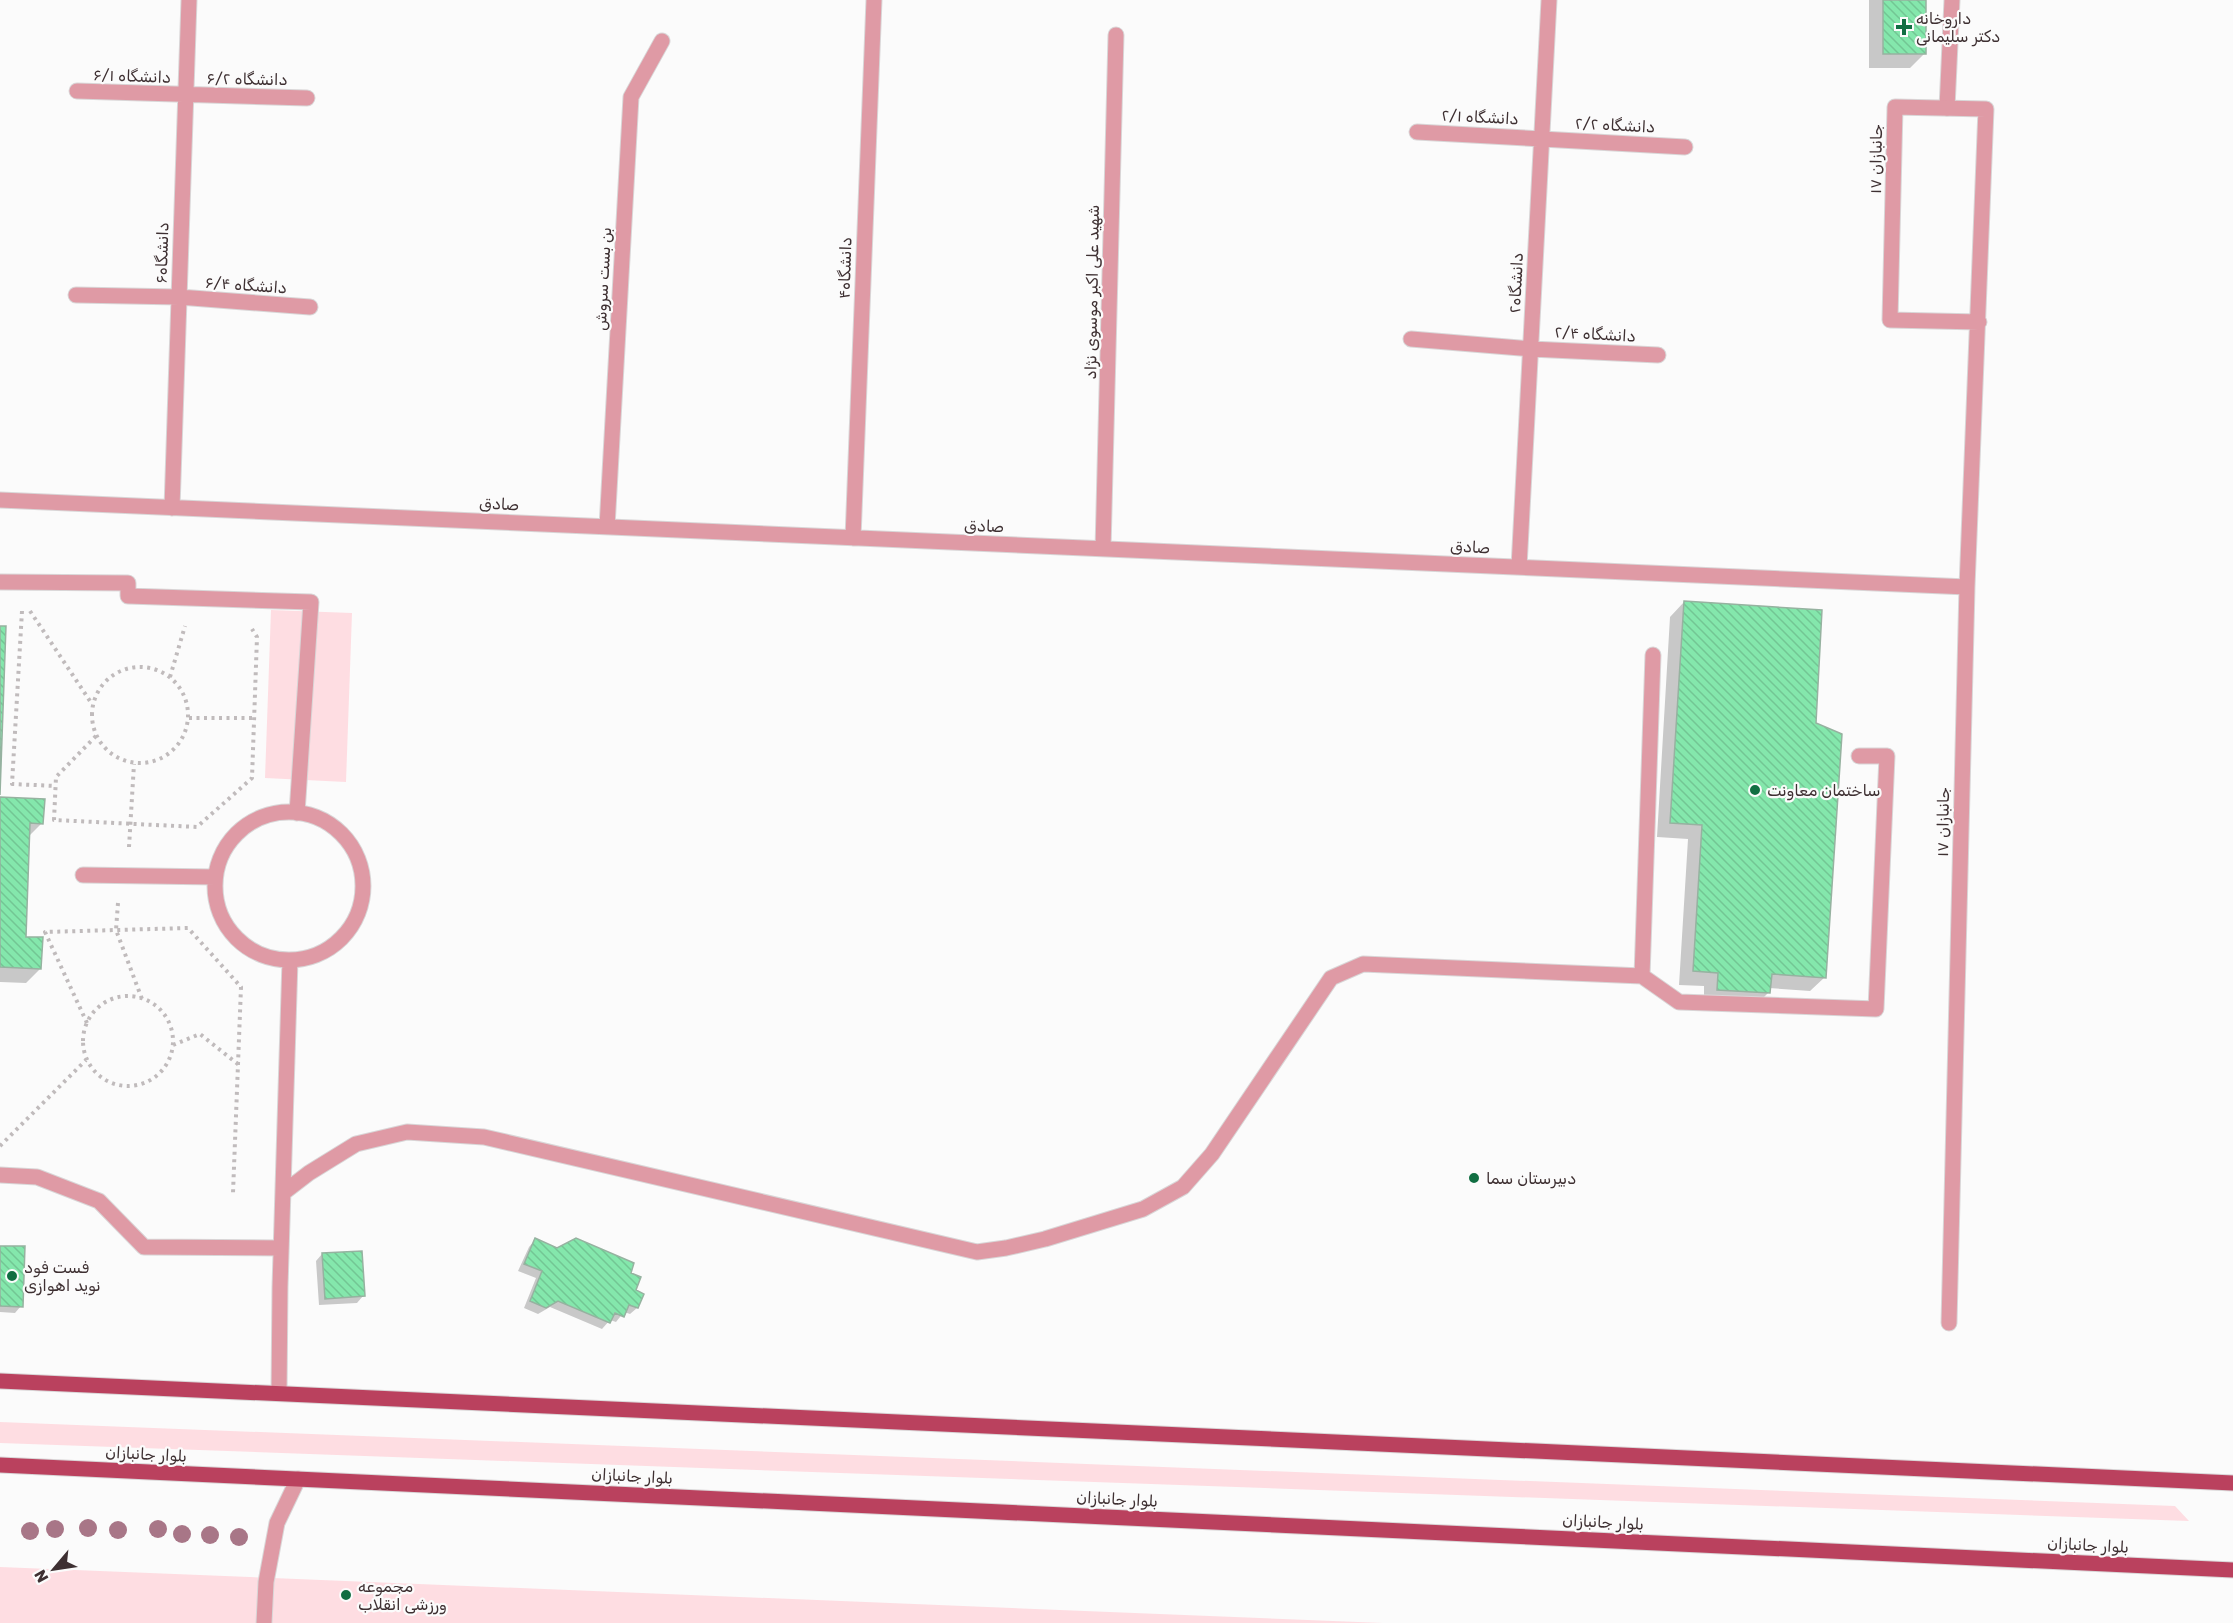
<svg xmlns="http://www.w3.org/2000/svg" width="2233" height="1623" font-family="Rubik,'Noto Sans Arabic',sans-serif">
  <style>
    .green { fill: #fedde2 }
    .shadow { fill: #0003 }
    .building { fill: url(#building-back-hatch); stroke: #96b2a0; stroke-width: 1.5 }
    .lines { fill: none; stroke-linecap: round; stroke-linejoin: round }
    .lane-casing { stroke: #d9d6d7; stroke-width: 17 }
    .street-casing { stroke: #d9d6d7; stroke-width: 17 }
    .primary-casing { stroke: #d9d6d7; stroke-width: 17 }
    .path { stroke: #c0bbbc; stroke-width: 4; stroke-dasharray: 3 4.5; stroke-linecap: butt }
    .lane { stroke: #df9aa5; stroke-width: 15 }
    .street { stroke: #df9aa5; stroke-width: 15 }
    .primary { stroke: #ba415e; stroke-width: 15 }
    .tree { fill: #a87687 }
    .poi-dot { fill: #116e42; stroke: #fbfbfb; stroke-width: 2 }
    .labels { text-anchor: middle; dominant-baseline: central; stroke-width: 4.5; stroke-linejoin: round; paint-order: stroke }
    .poi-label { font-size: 16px; fill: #3e3032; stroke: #fbfbfb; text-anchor: start }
    .street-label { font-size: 16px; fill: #3e3032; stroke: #fbfbfb }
  </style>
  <defs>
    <pattern id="building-back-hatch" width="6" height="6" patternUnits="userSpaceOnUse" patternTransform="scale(1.5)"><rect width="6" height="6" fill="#84e7ac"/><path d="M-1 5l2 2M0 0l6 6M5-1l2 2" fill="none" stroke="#73c694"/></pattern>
  </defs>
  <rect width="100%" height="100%" fill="#fbfbfb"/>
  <path class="green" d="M271,610L352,613L346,782L265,778Z
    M0,1422L2175,1506L2189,1521L0,1443Z
    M0,1567L1383,1623H0Z"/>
  <path class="shadow" d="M1869,0H1924V54L1910,68H1869Z
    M1684,602L1814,724L1825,977L1810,991L1769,988V992L1755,1006L1704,1003V986L1679,985L1688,839L1657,837L1670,617Z
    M0,798L42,823L28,837L24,938L40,969L26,983L0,982Z
    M535,1240L629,1274L637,1308L630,1314L624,1312L616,1322L610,1320L602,1329L550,1307L538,1314L524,1308L536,1278L518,1271L529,1247Z
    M0,1247L21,1306L15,1313L0,1312Z
    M322,1254L363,1296L357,1303L319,1305L316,1261Z"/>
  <path class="building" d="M1883,0H1926V54H1883Z
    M1684,601L1822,610L1816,723L1842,734L1826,978L1772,974L1770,993L1717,990L1718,973L1693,971L1702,825L1670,823Z
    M0,626H6L0,795Z
    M0,797L45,799L43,824L30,823L26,937H43L41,969L0,967Z
    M535,1238L557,1248L576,1238L634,1263L631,1273L641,1277L636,1290L644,1294L638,1308L629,1305L624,1317L615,1313L610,1323L558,1301L546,1308L530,1301L542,1271L524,1264Z
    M0,1246H25L23,1307L0,1306Z
    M362,1251L365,1296L325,1299L322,1253Z"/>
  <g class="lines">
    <g class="lane-casing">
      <path id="lane" d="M1947,108L1952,0
        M0,582L128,583V596L311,602L297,813
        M215 886a74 74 0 1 1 148 0a74 74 0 1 1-148 0Z
        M83,875L215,877
        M1642,976L1679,1002L1876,1009L1887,756H1859
        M0,1175L37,1177L99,1201L144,1247L281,1248
        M283,1193L309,1173L356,1144L407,1132L484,1137L977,1252L1006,1248L1045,1239L1143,1209L1183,1187L1212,1154L1331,978L1363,964L1642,976L1653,655
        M279,1393L280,1287L290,960
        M264,1623L266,1582L277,1523L298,1479"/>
    </g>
    <g class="street-casing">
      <path id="street" d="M77,91L307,98
        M1417,132L1685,147
        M76,295L179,297L310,307
        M1411,339L1531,349L1658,355
        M0,500L1967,587
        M172,508L189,0
        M607,527L631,97L662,41
        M853,538L874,0
        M1103,549L1116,35
        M1519,567L1549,0
        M1949,1323L1967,587L1986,109L1895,107L1890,320L1979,322"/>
    </g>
    <g class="primary-casing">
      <path id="primary" d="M0,1381L2233,1483
        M0,1465L2233,1570"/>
    </g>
    <path class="path" d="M22,611L12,784L56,786
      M30,611L92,704
      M92 715a48 48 0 1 1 96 0a48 48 0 1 1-96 0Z
      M170,677L185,626
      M189,718H254
      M96,736L56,777L54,820L197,827L252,778L257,637L252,629
      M129,847L134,764
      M118,903L116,930L142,999
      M83 1041a45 45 0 1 1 90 0a45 45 0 1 1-90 0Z
      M87,1023L45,932L188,928L241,987L233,1193
      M173,1045L200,1034L239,1065
      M0,1146L86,1060"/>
    <use href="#lane" class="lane"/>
    <use href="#street" class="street"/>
    <use href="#primary" class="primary"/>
  </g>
  <g class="tree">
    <circle cx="88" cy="1528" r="9"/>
    <circle cx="55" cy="1529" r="9"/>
    <circle cx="158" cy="1529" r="9"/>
    <circle cx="118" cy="1530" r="9"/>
    <circle cx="30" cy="1531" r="9"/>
    <circle cx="182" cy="1534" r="9"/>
    <circle cx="210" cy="1535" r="9"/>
    <circle cx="239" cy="1537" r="9"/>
  </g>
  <g class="poi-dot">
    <path d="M1901 18h6v6h6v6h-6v6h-6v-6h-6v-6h6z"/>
    <circle cx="1755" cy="790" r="6"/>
    <circle cx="1474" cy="1178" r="6"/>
    <circle cx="12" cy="1276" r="6"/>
    <circle cx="346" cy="1595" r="6"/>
  </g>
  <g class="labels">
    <g class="poi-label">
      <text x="1916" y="18">داروخانه<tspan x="1916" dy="18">دکتر سلیمانی</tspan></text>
      <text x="1767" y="790">ساختمان معاونت</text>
      <text x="1486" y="1178">دبیرستان سما</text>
      <text x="24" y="1267">فست فود<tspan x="24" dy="18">نوید اهوازی</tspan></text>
      <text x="358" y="1586">مجموعه<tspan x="358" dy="18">ورزشی انقلاب</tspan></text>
    </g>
    <g class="street-label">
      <text transform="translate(132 76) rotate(2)">دانشگاه ۶/۱</text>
      <text transform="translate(247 79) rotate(1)">دانشگاه ۶/۲</text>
      <text transform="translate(1480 117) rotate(3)">دانشگاه ۲/۱</text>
      <text transform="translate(1615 125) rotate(3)">دانشگاه ۲/۲</text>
      <text transform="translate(1876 159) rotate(-89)">جانبازان ۱۷</text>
      <text transform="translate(162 253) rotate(-88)">دانشگاه۶</text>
      <text transform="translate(845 268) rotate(-88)">دانشگاه۴</text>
      <text transform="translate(603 279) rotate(-87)">بن بست سروش</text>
      <text transform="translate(1516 283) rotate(-87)">دانشگاه۲</text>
      <text transform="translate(246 285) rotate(4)">دانشگاه ۶/۴</text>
      <text transform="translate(1092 292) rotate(-89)">شهید علی اکبر موسوی نژاد</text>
      <text transform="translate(1595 334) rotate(3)">دانشگاه ۲/۴</text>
      <text transform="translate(499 504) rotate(3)">صادق</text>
      <text transform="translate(984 526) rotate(2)">صادق</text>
      <text transform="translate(1470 547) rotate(3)">صادق</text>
      <text transform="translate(1943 822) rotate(-89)">جانبازان ۱۷</text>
      <text transform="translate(146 1454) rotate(3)">بلوار جانبازان</text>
      <text transform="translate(632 1476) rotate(3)">بلوار جانبازان</text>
      <text transform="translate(1117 1499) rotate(3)">بلوار جانبازان</text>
      <text transform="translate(1603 1522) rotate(3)">بلوار جانبازان</text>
      <text transform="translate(2088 1545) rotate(3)">بلوار جانبازان</text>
    </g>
  </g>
  <g transform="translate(54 1569) rotate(241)" stroke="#fbfbfb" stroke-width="4.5" paint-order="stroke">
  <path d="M0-4.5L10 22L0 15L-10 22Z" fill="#3e3032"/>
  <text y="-9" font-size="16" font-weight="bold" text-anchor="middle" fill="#3e3032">N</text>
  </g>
</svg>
